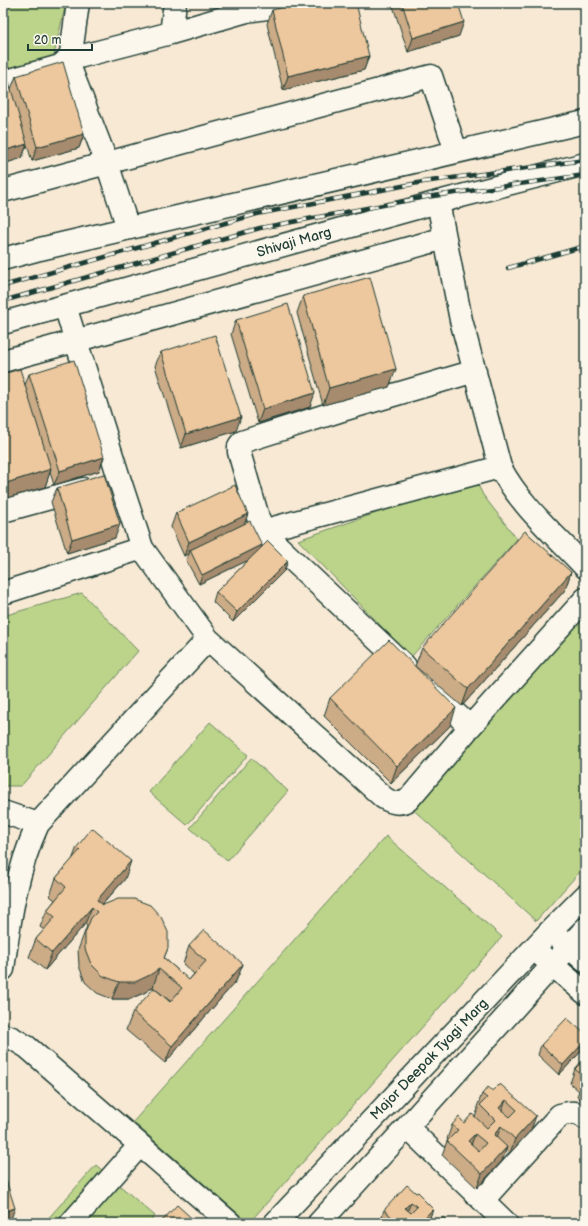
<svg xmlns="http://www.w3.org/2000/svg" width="588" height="1226" font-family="'Balsamiq Sans',sans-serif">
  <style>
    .green { fill: #bbd48a; stroke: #6d885f }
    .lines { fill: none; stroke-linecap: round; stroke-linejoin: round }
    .minor-casing { stroke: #1f3d34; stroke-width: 25 }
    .tertiary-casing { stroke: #1f3d34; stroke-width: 25 }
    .primary-casing { stroke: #1f3d34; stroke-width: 25 }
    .minor { stroke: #fbf7ec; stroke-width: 22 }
    .tertiary { stroke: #fbf7ec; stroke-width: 22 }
    .primary { stroke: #fbf7ec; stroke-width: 22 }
    .rail-casing { stroke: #1f3d34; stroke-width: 4.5 }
    .rail { stroke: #fbf7ec; stroke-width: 3; stroke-dasharray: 9; stroke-linecap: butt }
    .wall { fill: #ccab87; stroke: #1f3d34 }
    .shaded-wall { fill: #a68b6e; stroke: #1f3d34 }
    .building { fill: #edc79d; stroke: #1f3d34; fill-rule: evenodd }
    .labels { text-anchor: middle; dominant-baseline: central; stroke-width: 4; stroke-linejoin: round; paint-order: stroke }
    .street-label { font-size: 14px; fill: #1f3d34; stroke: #fbf7ec }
  </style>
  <rect width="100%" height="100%" fill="#f7e9d4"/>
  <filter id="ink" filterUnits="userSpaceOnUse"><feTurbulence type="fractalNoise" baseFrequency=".025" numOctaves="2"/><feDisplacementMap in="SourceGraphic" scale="8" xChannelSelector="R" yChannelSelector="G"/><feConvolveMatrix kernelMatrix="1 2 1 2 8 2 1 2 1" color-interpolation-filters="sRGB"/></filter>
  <g filter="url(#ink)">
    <path class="green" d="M3,3H35L65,7L51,68L3,81Z
      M475,479L483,495L517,539L411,657L298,540Z
      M82,593L138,651L21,786H3V616Z
      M585,608V866L536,921L407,804Z
      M210,722L248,755L187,825L149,792Z
      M251,758L288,791L227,861L190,828Z
      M386,836L502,937L249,1223L133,1122Z
      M96,1165L155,1216L149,1223H44Z"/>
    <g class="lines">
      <g class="minor-casing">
        <path id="minor" d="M171,33L175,3
          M67,60L171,33L247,11L302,3
          M67,60L107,163L128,228
          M3,82L60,66L67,60L71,53L78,3
          M3,191L431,76L456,151
          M438,202L461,320L500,467C519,504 556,536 585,567
          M65,306L119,478L142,548L208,639L384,798C392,803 399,805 408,800L470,727L585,599
          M3,361L445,238
          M3,511L83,489
          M262,531L500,467
          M3,593L142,548
          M405,666L262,531L239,452V446L242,442L248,440L339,411L475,371
          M433,692L470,727
          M3,812L38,824
          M3,969C10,917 16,872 38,824L208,639
          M3,1035L12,1038L27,1047L230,1223
          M407,1127L506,1223
          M483,1200L560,1115C569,1112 578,1111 585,1118
          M71,1223L140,1145"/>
      </g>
      <g class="tertiary-casing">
        <path id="tertiary" d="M559,938L585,961
          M542,956L585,993
          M275,1223L550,931L585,896
          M319,1223L407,1127L585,929"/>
      </g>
      <g class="primary-casing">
        <path id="primary" d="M3,259L40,249L585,122
          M3,323L438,202L585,164"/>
      </g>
      <use href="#minor" class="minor"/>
      <use href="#tertiary" class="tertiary"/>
      <use href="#primary" class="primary"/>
      <g class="rail-casing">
        <path id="rail" d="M508,268L585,246
          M3,286L257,214L423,182L585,160
          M3,301L260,228L426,197L585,175"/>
      </g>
      <use href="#rail" class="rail"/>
    </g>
    <path class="wall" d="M392,3H458L459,36L408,52Z
      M272,10L369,56L364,70L283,90L267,24Z
      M16,76L84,134L79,148L32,161L27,145L22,158L3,164V84L11,89Z
      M303,296L396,369L389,387L323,405L297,313Z
      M236,320L310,407L258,423L231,334Z
      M161,352L236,431L181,448L155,366Z
      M29,374L104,457L99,471L54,485L50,472L45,487L25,385Z
      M57,488L115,538L67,553L51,502Z
      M176,513L245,523L261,548L288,561L284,571L233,622L213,602L216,592L250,559L199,584L186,560L189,554L184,556L171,527Z
      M571,572L565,590L462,706L415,666L422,648Z
      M330,698L450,726L391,783L324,716Z
      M77,847L125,879L102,905L168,948L164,958L189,980L194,974L183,964L189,946L243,964L236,981L165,1063L126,1030L133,1012L170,1001L153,987L144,993L129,999H112L97,993L85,982L79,966L78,950L87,926L85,924L45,970L29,957L36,939L44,930L40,927L47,910L55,900L50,896L56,878L72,860Z
      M541,1045L585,1047L559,1075L538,1055Z
      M585,1058V1102L584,1103L577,1096L579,1091L570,1083L575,1069Z
      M500,1084L531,1130L510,1153L506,1150L502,1161L477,1188L442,1155L447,1141L448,1140L447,1139L452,1125L464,1123L475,1117L478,1109L477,1107L482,1094L493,1091Z
      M416,1193L423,1197V1199L433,1209L429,1219L434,1223H380L384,1210Z"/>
    <path class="shaded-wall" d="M464,22L459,36L408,52L413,38Z
      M369,56L364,70L283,90L288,76Z
      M84,134L79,148L32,161L37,147Z
      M27,144L22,158L3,164V151Z
      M396,369L389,387L323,405L329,388Z
      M315,393L310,407L258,423L263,409Z
      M241,417L236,431L181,448L186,434Z
      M104,457L99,471L54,485L60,471Z
      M51,469L45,487L3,499V484Z
      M248,514L243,528L190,550L189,554L184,556L189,542Z
      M120,524L115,538L67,553L72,539Z
      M262,545L259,555L199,584L202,575Z
      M288,561L284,571L233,622L237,612Z
      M571,572L565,590L462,706L468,689Z
      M456,708L450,726L391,783L397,766Z
      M131,861L125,879L96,911L97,900Z
      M92,907L85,924L45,970L52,953Z
      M243,964L236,981L165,1063L172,1046Z
      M159,969L153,987L144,993L129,999H112L119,982Z
      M585,1041V1047L559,1075L563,1065Z
      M506,1100L501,1114L499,1108Z
      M536,1116L531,1130L510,1153L515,1139Z
      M501,1126L496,1140L494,1135Z
      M475,1134L470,1148L468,1141Z
      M507,1147L502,1161L477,1188L482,1174Z
      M411,1202L406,1215L405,1208Z
      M15,1208L10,1222L6,1223H3V1212Z
      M433,1209L428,1223L426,1216Z"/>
    <path class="building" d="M300,3H356L369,56L288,76L272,10Z
      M402,3H458L464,22L413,38Z
      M63,62L84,134L37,147L16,76Z
      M9,82L27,144L3,151V84Z
      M370,277L396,369L329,388L303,296Z
      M288,304L315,393L263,409L236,320Z
      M215,335L241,417L186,434L161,352Z
      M74,360L104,457L60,471L29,374Z
      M20,369L51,469L3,484V374Z
      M104,474L120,524L72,539L57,488Z
      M235,485L248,514L189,542L176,513Z
      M250,521L262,545L202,575L190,550Z
      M525,531L571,572L468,689L422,648Z
      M268,541L288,561L237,612L216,592Z
      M389,640L456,708L397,766L330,698Z
      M92,828L131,861L97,900L103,905L118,899H134L150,905L161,917L168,932V948L164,958L189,980L206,961L189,946L204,930L243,964L172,1046L133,1012L154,988L170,1002L182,988L159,969L150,975L135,982H119L103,976L91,964L85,949V933L91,918L97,912L92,907L52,953L36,939L55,917L47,910L66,887L56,878L80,850L77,847Z
      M567,1018L585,1034V1041L563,1065L541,1045Z
      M585,1058V1078L575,1069Z
      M585,1079V1085L582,1083Z
      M500,1084L536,1116L515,1139L501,1126L494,1135L507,1147L482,1174L447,1141L458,1130L452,1125L459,1117L464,1123L472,1114L487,1128L495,1120L480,1105L487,1098L482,1094L488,1087L493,1091ZM506,1100L517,1110L510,1117L499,1108ZM475,1134L486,1143L479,1151L468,1141Z
      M3,1171L15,1208L3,1212Z
      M407,1185L416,1193L418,1192L423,1197L422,1198L433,1209L426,1216L434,1223H395L393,1221L394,1219L384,1210ZM411,1202L417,1207L411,1213L405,1208Z
      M177,1205L197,1223H160Z
      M443,1217L449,1223H438Z
      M483,1221L486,1223H481Z"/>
  </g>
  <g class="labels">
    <g class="street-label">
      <text transform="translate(294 242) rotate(-16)">Shivaji Marg</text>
      <text transform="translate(429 1059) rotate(-46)">Major Deepak Tyagi Marg</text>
    </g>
  </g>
  <rect width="588" height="1226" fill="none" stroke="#fbf7ec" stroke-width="16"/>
  <rect x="8" y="8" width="572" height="1210" fill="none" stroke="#1f3d34" stroke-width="1.5" filter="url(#ink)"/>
  <path d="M28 44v6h64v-6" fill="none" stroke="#1f3d34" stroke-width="2"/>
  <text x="34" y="44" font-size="12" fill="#1f3d34" stroke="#fbf7ec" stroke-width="3" paint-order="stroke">20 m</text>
</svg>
